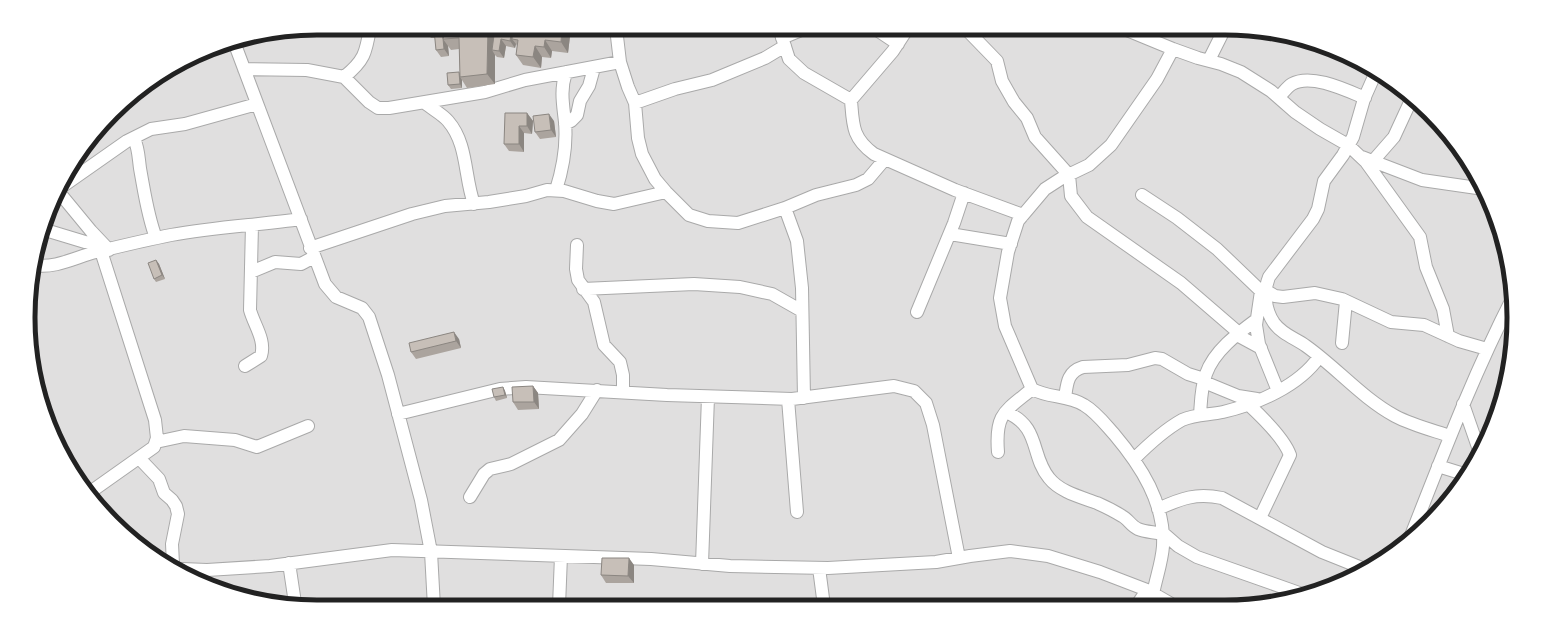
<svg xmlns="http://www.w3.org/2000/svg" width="1542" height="635" font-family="'Space Grotesk',sans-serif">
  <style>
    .residential { fill: #e0dfdf }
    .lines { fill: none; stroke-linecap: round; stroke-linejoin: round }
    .street-casing { stroke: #a9a9a9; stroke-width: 14 }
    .street { stroke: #fff; stroke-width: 12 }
    .wall { fill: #aba49e }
    .shaded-wall { fill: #8b8681 }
    .building { fill: #c7bfb8; stroke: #8b8681 }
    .rim { fill: none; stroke: #222; stroke-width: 5 }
  </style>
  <rect width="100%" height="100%" fill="#f2efe9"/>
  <path class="residential" d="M318,28H1224L1317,43L1369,67L1415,100L1454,141L1484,189L1504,242L1513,298L1512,355L1499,410L1465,479L1415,535L1336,585L1263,604L318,607L225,592L141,547L100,509L67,462L34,374L31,279L43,225L67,173L127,100L173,67L224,43Z"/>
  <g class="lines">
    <g class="street-casing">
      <path id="street" d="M616,28L620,62L628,87L635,103L638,138L642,154L655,179L666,192L689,215L708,221L738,223L785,208L816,195L856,185L868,179L885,159
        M779,28L789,59L804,73L851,100
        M874,28L898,44
        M908,28L893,51L851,100C853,125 852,138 874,154L955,190L1023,215
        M965,28L997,61L1002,81L1014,102L1027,118L1035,137L1069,175L1071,196L1087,217L1181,283L1239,333
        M1122,28L1173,49L1198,58L1221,64L1241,72L1271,91L1295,112L1320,129L1348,145L1366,162L1420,237L1426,267L1443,309L1448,336
        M782,38L806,28
        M234,42L325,284L336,297L362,308L369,317L388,375L421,500L431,552L434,607
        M1209,60L1225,28
        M244,69L307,70L344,77L369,102L378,108H389L485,92L525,80L620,62
        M1376,72L1364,99L1353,137L1343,155L1324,181L1318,209L1313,219L1269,277C1263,292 1265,310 1274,323C1283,335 1295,338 1306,346C1337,368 1362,398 1395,416C1412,425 1432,430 1450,436
        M344,77C364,61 366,53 370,28
        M1279,97C1283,93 1287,87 1292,84C1311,73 1346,90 1365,98
        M425,103C432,109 442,114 448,121C468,144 464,176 474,204
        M635,103L675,89L712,80L765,58L785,46
        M565,124L571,121L577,115L580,101L589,86L594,68
        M134,138C140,153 138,160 141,174C145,196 148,217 156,238
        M1362,157L1422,180L1484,189
        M1373,161L1394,137L1412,98
        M60,188L127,141L151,129L185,124L257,104
        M556,190C563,168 567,145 565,122C563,104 560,90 566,72
        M58,191L91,231L109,250
        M1142,195L1177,218L1217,249L1265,295
        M785,208L797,241L802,288L804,398
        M42,229L85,242L102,243
        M950,234L1011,244
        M577,245L576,269L578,280L594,302L604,345L620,362L623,375V392
        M310,248L412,214L445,206L489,202L526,196L547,190L564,191L597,201L614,204L666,192
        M34,265C55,269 76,257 96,252C121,246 146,240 171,235C214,227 258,225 301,219
        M251,272L275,262L301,264L314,257
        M583,289L694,284L740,287L772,294L802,311
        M1265,290L1275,296L1283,297L1315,293L1342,299L1391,322L1424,325L1459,341L1487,349
        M1261,291L1256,325L1259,344L1278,391
        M917,312L954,223L964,193
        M1237,335L1261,348
        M1342,343L1346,301
        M245,366L261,356C266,340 254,325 250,310L252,225
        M1204,382L1238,396L1257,399
        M1032,389C1048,398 1068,395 1084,405C1096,412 1105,424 1114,434C1141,466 1165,503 1163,546C1162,562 1156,578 1153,594
        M1065,398C1067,384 1067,372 1083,367L1128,365L1155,358L1162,359L1188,374L1204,379
        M788,399L797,512
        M1248,404C1261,416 1284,438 1290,455L1260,518
        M1463,404L1479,450
        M1006,412C1041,427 1030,455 1049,478C1060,492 1081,497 1097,503C1106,507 1114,511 1122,516C1128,519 1131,526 1138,529C1145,532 1154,532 1162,534
        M398,414L500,389L526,387L667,395L792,399L894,386L914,391L926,403L933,425L959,558
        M1200,415C1201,401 1201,387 1206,374C1214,351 1237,334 1256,320
        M156,442L184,436L235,440L257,447L308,426
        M998,452C995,414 1004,412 1032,389L1005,326L1000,298L1008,252L1018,221L1045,189L1062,178L1089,165L1111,145L1157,79L1173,49
        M139,458L159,479L164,493L172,500L176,506L178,514L172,544L173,564
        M1134,459C1148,445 1164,430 1182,420C1195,414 1209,415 1223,412C1257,404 1299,386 1319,357
        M1438,466L1467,475
        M89,493L154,447L157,438L155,420L101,251
        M470,497L484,474L490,469L511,464L559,440L582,414L597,390
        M1158,509C1182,498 1196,493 1222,498L1322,552L1362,568
        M1162,532L1178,546L1197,557L1302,594
        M1410,538C1442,457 1473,375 1513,297
        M289,563L295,603
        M702,564L708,397
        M819,568L824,606
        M182,569L207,570L270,566L392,550L651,559L730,566L828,568L936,562L970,556L1010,551L1048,556L1100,572L1147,590L1173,605
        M1137,605L1147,590
        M559,606L561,556"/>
    </g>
    <use href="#street" class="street"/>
  </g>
  <path class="wall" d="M425,28H571L568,53L552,51L551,58L542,57L541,68L523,65L516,55L517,46L516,44L515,48L506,46L504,58L497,57L495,55V84L467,88L462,80V88L451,89L448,85L460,73L459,49L451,50L448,46L449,56L441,57L436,50L435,38H431L426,31Z
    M527,113L533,121L532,134L524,133V152L509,151L504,144Z
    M554,121L556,137L540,139L535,132Z
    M156,260L159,264L165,279L156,282L154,279Z
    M459,339L461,348L416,359L411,352Z
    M533,386L538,393L539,409L518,410L513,402Z
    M503,387L505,391L507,398L496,401L494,397Z
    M634,565V583H606L601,575Z"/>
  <path class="shaded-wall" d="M442,28H446L443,39L448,46L449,56L444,49Z
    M488,28H496L492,50L495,55V84L487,74Z
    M512,28H515L512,39L516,44L515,48L510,41Z
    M562,28H571L568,53L561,42Z
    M501,39L506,46L504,58L499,51Z
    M545,40L552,51L551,58L544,47Z
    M535,46L542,57L541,68L533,57Z
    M459,72L461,76L460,77L462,80V88L460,84Z
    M527,113L533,121L532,134L527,126Z
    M549,114L554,121L556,137L551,130Z
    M519,126L524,133V152L519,144Z
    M156,260L159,264L165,279L162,275Z
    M454,332L459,339L461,348L456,341Z
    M533,386L538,393L539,409L534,402Z
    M503,387L505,391L507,398L505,395Z
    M629,558L634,565V583L628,576Z"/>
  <path class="building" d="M425,28H442L444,49L436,50L434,30L426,31Z
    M445,28H488L487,74L460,77L459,38L443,39Z
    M495,28H512L510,41L501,39L499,51L492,50Z
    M513,28H562L561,42L545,40L544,47L535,46L533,57L516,55L518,40L512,39Z
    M459,72L460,84L448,85L447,73Z
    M505,113H527V126H519V144H504Z
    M549,114L551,130L535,132L533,116Z
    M156,260L162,275L154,279L148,263Z
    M454,332L456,341L411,352L409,343Z
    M533,386L534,402H513L512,387Z
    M503,387L505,395L494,397L492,389Z
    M602,558H629L628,576L601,575Z"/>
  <path d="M0 0H1542V635H0ZM317 35H1225A282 282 0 0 1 1507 317V318A282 282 0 0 1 1225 600H317A282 282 0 0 1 35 318V317A282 282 0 0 1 317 35Z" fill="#fff" fill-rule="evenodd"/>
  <path class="rim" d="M317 35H1225A282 282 0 0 1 1507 317V318A282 282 0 0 1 1225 600H317A282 282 0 0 1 35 318V317A282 282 0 0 1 317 35Z"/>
</svg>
